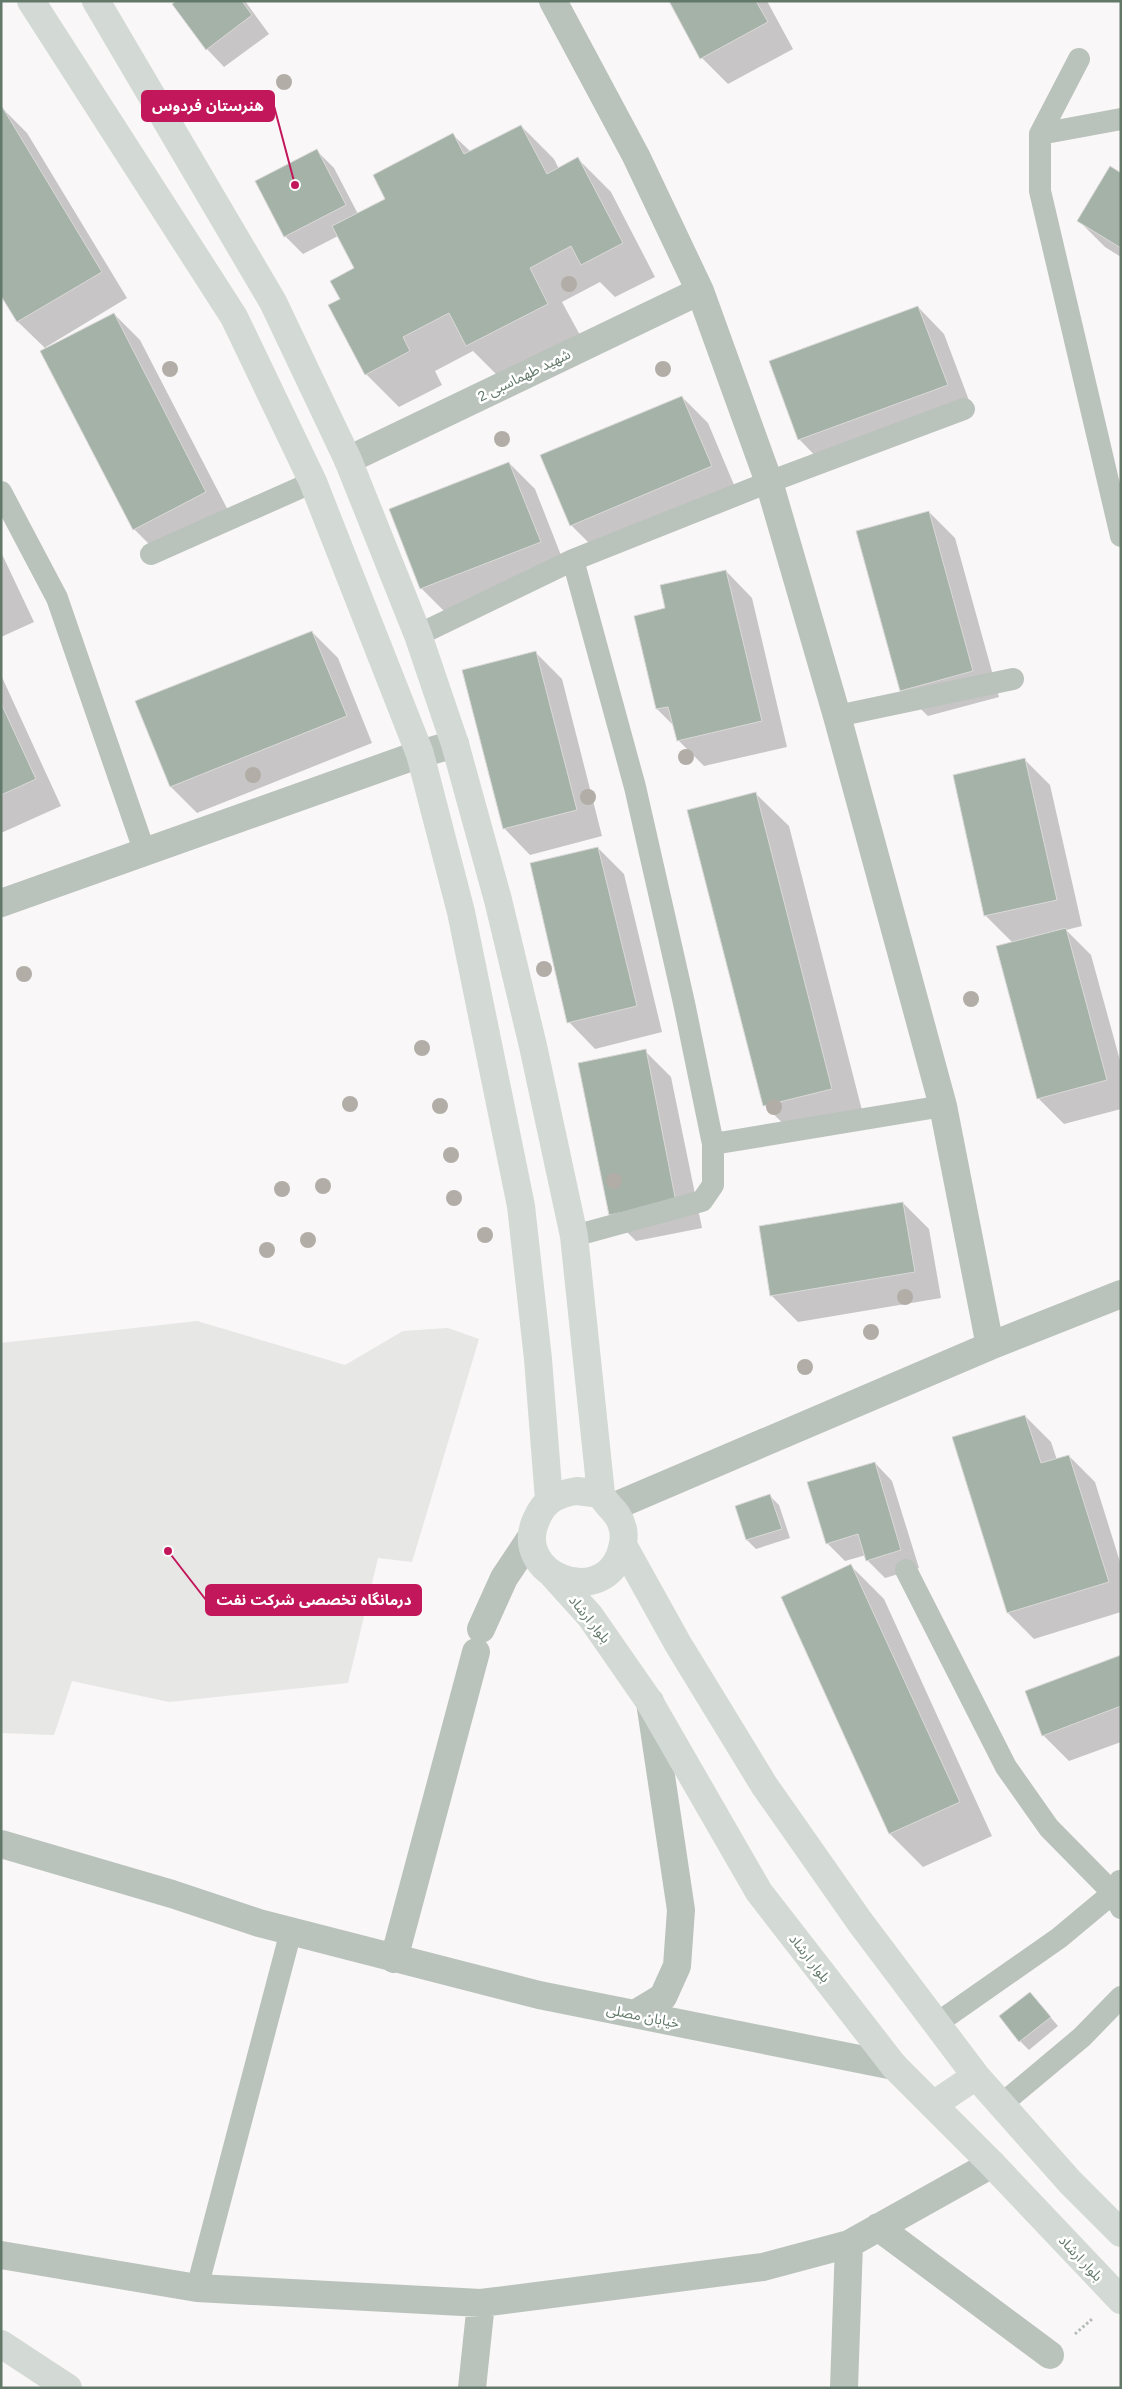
<svg xmlns="http://www.w3.org/2000/svg" width="1122" height="2389" font-family="Arial,'Noto Sans Arabic',sans-serif">
  <style>
    .built { fill: #e7e7e6 }
    .shadow { fill: #0003 }
    .building { fill: #a4b2a8; stroke: #dbd9d9 }
    .lines { fill: none; stroke-linecap: round; stroke-linejoin: round }
    .path { stroke: #b5bcb7; stroke-width: 3; stroke-dasharray: 2.5 2.5; stroke-linecap: butt }
    .lane { stroke: #bac2bc; stroke-width: 22 }
    .street { stroke: #bac2bc; stroke-width: 28 }
    .primary { stroke: #d3d9d5; stroke-width: 28 }
    .tree { fill: #b2ada7 }
    .labels { text-anchor: middle; dominant-baseline: central; stroke-width: 5; stroke-linejoin: round; paint-order: stroke }
    .street-label { font-size: 14px; fill: #627969; stroke: #fff }
    .leader { fill: none; stroke: #c2185b; stroke-width: 2 }
    .callout-dot { fill: #c2185b; stroke: #fff; stroke-width: 2 }
    .callout { fill: #c2185b; stroke: #c2185b; stroke-width: 2 }
    .callout-label { font-size: 15px; text-anchor: middle; font-weight: bold; fill: #fff }
  </style>
  <rect width="100%" height="100%" fill="#f9f7f7"/>
  <path class="built" d="M197,1321L345,1365L403,1331L448,1328L479,1339L412,1562L378,1558L348,1683L169,1702L72,1681L54,1735L1,1733V1343Z"/>
  <path class="shadow" d="M178,1H245L269,34L224,67L207,49Z
    M670,1H767L793,49L728,84L702,58Z
    M1,107L27,133L127,298L46,347L47,349L114,314L140,340L232,518L160,555L134,529L46,349L18,322L1,294Z
    M521,126L554,159L559,169L578,159L611,192L655,277L615,297L600,282L562,302L581,337L500,378L473,351L435,371L442,385L399,407L366,374L341,299L355,269L338,236L303,254L285,236L316,150L334,168L358,214L387,199L453,135L471,152Z
    M1121,174V257L1105,247L1079,221Z
    M918,307L944,334L973,411L825,466L799,439Z
    M682,397L708,423L737,492L597,551L571,525Z
    M509,463L535,489L566,568L447,614L421,588Z
    M929,512L955,538L999,697L928,716L901,690Z
    M1,552L34,622L1,637Z
    M726,571L752,598L787,747L704,766L678,740L674,726L657,709L667,609Z
    M312,632L338,658L372,743L197,813L171,787Z
    M536,653L562,679L602,836L530,855L504,828Z
    M1,675L61,806L1,833Z
    M1024,759L1050,785L1082,926L1066,930L1091,955L1121,1064V1109L1064,1124L1038,1098L1013,943L986,916Z
    M755,793L789,826L865,1122L798,1138L764,1105Z
    M598,848L624,874L662,1032L595,1049L569,1022Z
    M645,1051L671,1077L702,1228L636,1241L610,1215Z
    M903,1203L929,1229L941,1298L798,1322L772,1296Z
    M1025,1416L1051,1442L1057,1460L1069,1456L1095,1482L1121,1565V1612L1034,1639L1008,1613Z
    M875,1463L892,1481L919,1568L885,1578L867,1560L866,1555L845,1561L827,1543Z
    M770,1496L779,1505L790,1538L756,1549L747,1540L737,1506Z
    M851,1566L884,1599L992,1836L923,1867L890,1834L783,1597Z
    M1121,1656V1742L1069,1761L1043,1735Z
    M1030,1993L1058,2026L1029,2050L1020,2041Z"/>
  <path class="building" d="M176,1H242L252,15L206,50L172,4Z
    M669,1H756L768,22L700,59Z
    M1,105L102,272L17,322L1,296Z
    M521,125L547,174L578,157L623,243L581,265L571,246L530,268L548,304L466,346L449,313L403,337L410,351L365,375L328,305L340,299L330,281L354,268L332,226L385,199L373,175L453,133L464,154Z
    M317,149L346,205L284,237L255,181Z
    M1110,166L1121,173V248L1077,221Z
    M918,306L948,385L798,440L769,361Z
    M114,313L206,492L133,530L40,351Z
    M682,396L712,466L570,526L540,455Z
    M509,462L541,542L420,589L389,509Z
    M929,511L973,671L900,691L856,531Z
    M726,570L762,721L677,741L668,707L656,709L634,616L665,608L660,585Z
    M312,631L347,716L170,787L135,701Z
    M536,651L577,810L503,829L462,670Z
    M1,703L36,779L1,795Z
    M1025,758L1057,900L984,916L953,775Z
    M756,792L832,1089L763,1106L687,810Z
    M598,847L637,1006L567,1023L530,863Z
    M1066,928L1107,1080L1037,1099L996,946Z
    M646,1049L676,1202L609,1215L578,1063Z
    M903,1202L915,1272L770,1296L759,1226Z
    M1025,1415L1041,1463L1069,1455L1109,1582L1007,1613L952,1437Z
    M875,1462L901,1550L866,1561L858,1534L826,1544L807,1482Z
    M770,1494L782,1529L746,1540L735,1506Z
    M851,1564L960,1802L889,1834L781,1597Z
    M1121,1655V1706L1042,1736L1025,1691Z
    M1030,1992L1051,2017L1019,2042L999,2016Z"/>
  <g class="lines">
    <path class="path" d="M1075,2334L1092,2319"/>
    <path class="lane" d="M1079,59L1040,134V191L1121,536
      M1040,134L1121,119
      M1,492L57,598L145,853
      M151,554L313,482
      M573,560L635,787L684,1003L713,1144V1185L702,1201L574,1236
      M418,635L573,560L769,482L964,409
      M837,716L1013,679
      M713,1144L943,1106
      M906,1570L1006,1767L1049,1828L1113,1893L1121,1908
      M936,2024L1059,1938L1113,1893L1120,1881
      M1002,2104L1082,2037L1121,1997
      M197,2288L291,1931"/>
    <path class="street" d="M553,1L636,156L700,291L769,482L837,716L943,1106L990,1346
      M348,460L700,291
      M1,903L420,754L455,744
      M613,1507L990,1346L1121,1294
      M481,1629L504,1578L532,1536
      M1,1844L172,1894L259,1923L539,1995L894,2066
      M394,1959L476,1652
      M635,2014L663,1997L677,1966L681,1910L650,1702
      M878,2227L1050,2355
      M1,2255L197,2288L481,2303L763,2267L849,2244L992,2164
      M472,2388L481,2303
      M844,2388L849,2244"/>
    <path class="primary" d="M31,1L234,317L313,482L420,754L461,912L521,1206L538,1359L549,1500
      M96,1L273,302L348,460L418,635L455,744L498,900L533,1046L574,1236L601,1494
      M577,1491L601,1494C607,1508 618,1509 623,1529C625,1538 623,1546 620,1555C599,1609 512,1574 536,1520C544,1500 557,1494 577,1491Z
      M623,1545L678,1644L764,1785L860,1922L976,2076L1070,2182L1121,2233
      M553,1575L590,1616L649,1701L759,1892L894,2066L992,2164L1121,2300
      M933,2105L976,2076
      M1,2344L68,2388"/>
  </g>
  <g class="tree">
    <circle cx="284" cy="82" r="8"/>
    <circle cx="569" cy="284" r="8"/>
    <circle cx="170" cy="369" r="8"/>
    <circle cx="663" cy="369" r="8"/>
    <circle cx="502" cy="439" r="8"/>
    <circle cx="686" cy="757" r="8"/>
    <circle cx="253" cy="775" r="8"/>
    <circle cx="588" cy="797" r="8"/>
    <circle cx="544" cy="969" r="8"/>
    <circle cx="24" cy="974" r="8"/>
    <circle cx="971" cy="999" r="8"/>
    <circle cx="422" cy="1048" r="8"/>
    <circle cx="350" cy="1104" r="8"/>
    <circle cx="440" cy="1106" r="8"/>
    <circle cx="774" cy="1107" r="8"/>
    <circle cx="451" cy="1155" r="8"/>
    <circle cx="614" cy="1181" r="8"/>
    <circle cx="323" cy="1186" r="8"/>
    <circle cx="282" cy="1189" r="8"/>
    <circle cx="454" cy="1198" r="8"/>
    <circle cx="485" cy="1235" r="8"/>
    <circle cx="308" cy="1240" r="8"/>
    <circle cx="267" cy="1250" r="8"/>
    <circle cx="905" cy="1297" r="8"/>
    <circle cx="871" cy="1332" r="8"/>
    <circle cx="805" cy="1367" r="8"/>
  </g>
  <g class="labels">
    <g class="street-label">
      <text transform="translate(524 375) rotate(-26)">شهید طهماسبی 2</text>
      <text transform="translate(590 1619) rotate(51)">بلوار ارشاد</text>
      <text transform="translate(810 1958) rotate(52)">بلوار ارشاد</text>
      <text transform="translate(643 2016) rotate(11)">خیابان مصلی</text>
      <text transform="translate(1081 2258) rotate(47)">بلوار ارشاد</text>
    </g>
  </g>
  <path class="leader" d="M295 185L274 106M168 1551L206 1600"/>
  <g class="callout-dot">
    <circle cx="295" cy="185" r="5"/>
    <circle cx="168" cy="1551" r="5"/>
  </g>
  <g class="callout">
    <rect x="142" y="91" width="132" height="30" rx="5"/>
    <rect x="206" y="1585" width="215" height="30" rx="5"/>
  </g>
  <g class="callout-label">
    <text x="208" y="111">هنرستان فردوس</text>
    <text x="314" y="1605">درمانگاه تخصصی شرکت نفت</text>
  </g>
  <rect width="1122" height="2389" fill="none" stroke="#627969" stroke-width="5"/>
</svg>
